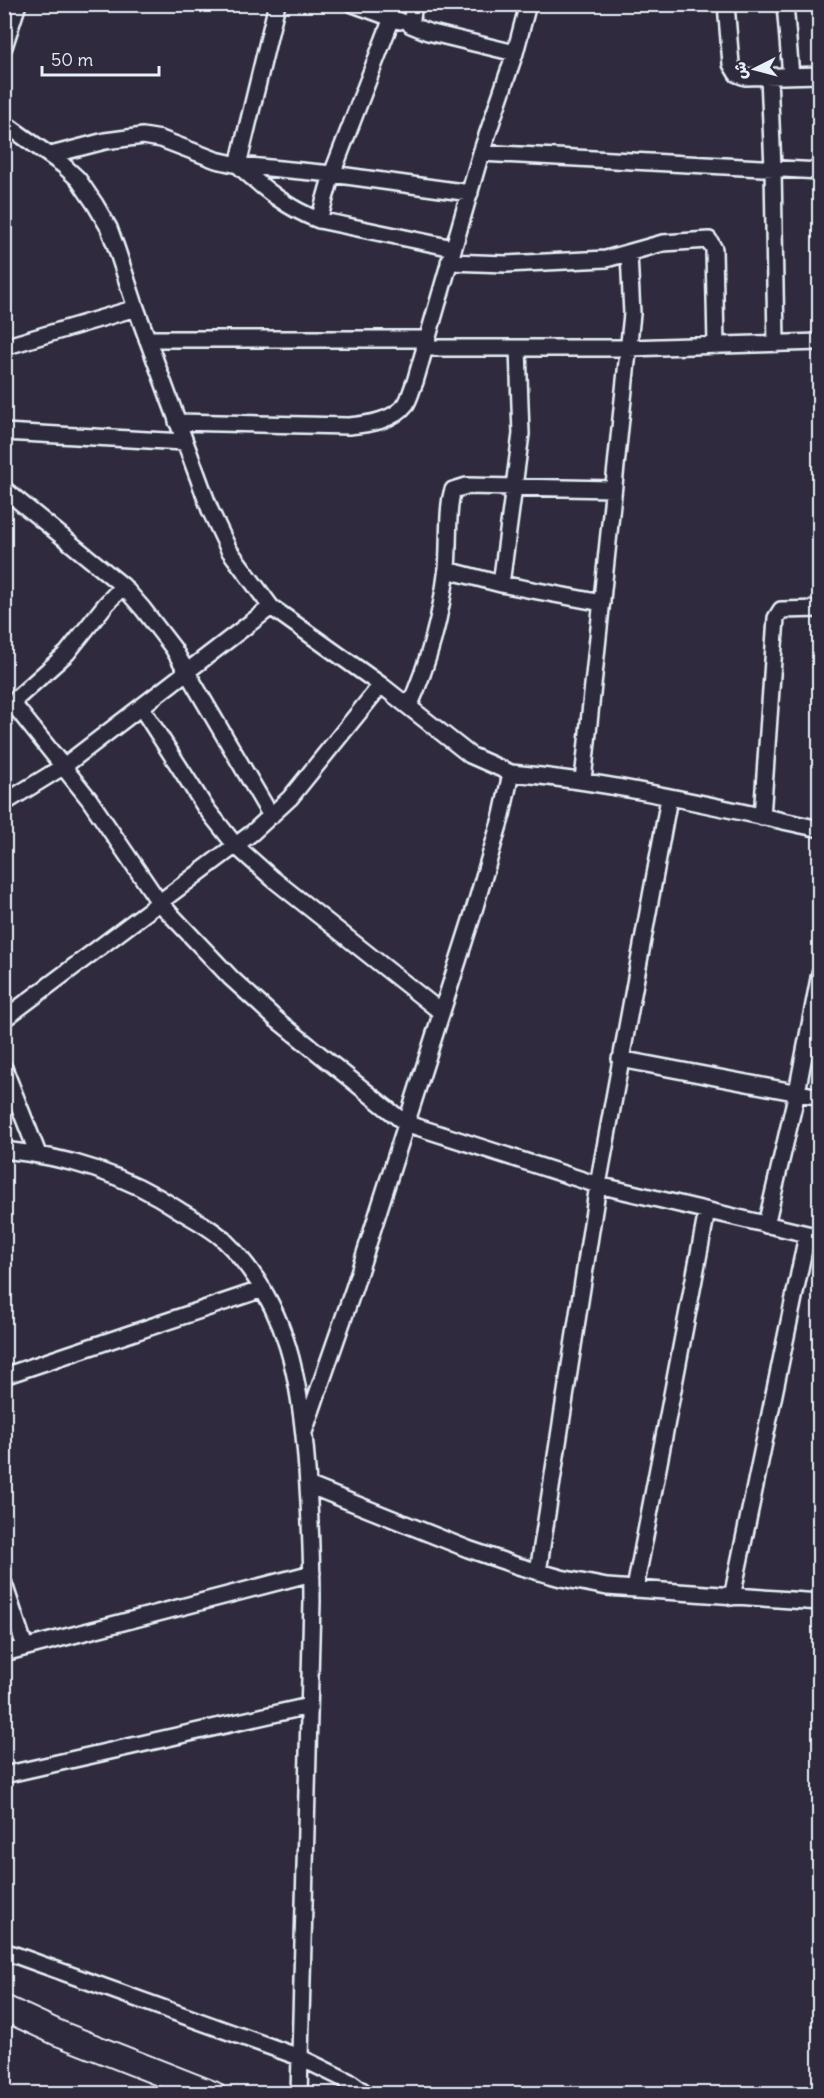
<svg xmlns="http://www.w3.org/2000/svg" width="824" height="2098" font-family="Delius,'Playpen Sans Arabic',sans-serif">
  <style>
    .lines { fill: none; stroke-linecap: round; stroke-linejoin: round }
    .minor-casing { stroke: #e8f1f8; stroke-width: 20 }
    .primary-casing { stroke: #e8f1f8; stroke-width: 28 }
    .minor { stroke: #2f2a3d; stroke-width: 15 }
    .primary { stroke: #2f2a3d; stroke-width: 24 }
  </style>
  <rect width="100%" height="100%" fill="#2f2a3d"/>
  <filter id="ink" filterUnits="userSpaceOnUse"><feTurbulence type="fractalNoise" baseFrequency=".0167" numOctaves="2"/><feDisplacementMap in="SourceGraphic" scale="12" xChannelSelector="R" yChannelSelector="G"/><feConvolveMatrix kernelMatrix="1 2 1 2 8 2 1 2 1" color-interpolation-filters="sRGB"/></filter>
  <g filter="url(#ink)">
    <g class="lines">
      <g class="minor-casing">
        <path id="minor" d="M277,4L238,165C263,188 288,209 319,220L453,248
          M353,4L400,21
          M414,4L411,25L428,32L515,53
          M726,4L731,64L737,74L745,77L820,75
          M785,4L791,76
          M4,47L18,4
          M769,77L773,168L776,344
          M4,123L63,165L78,179L95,204L109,228L117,250L136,308L210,510L229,550L271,607L381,685L470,755L511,773L502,815L472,917L354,1288L304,1432
          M481,153L820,171
          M51,155L105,141L143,136L161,139L216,160L238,165L332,174L470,193
          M319,220L332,174L392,18
          M449,262L506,264L606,259L663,243L709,240L714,249L716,346
          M147,339H427
          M4,347L136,308
          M424,348H628L820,342
          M177,422L349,426C369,424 393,421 406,404C410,398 412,388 415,382L481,153L515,53L528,4
          M4,432L184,442
          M4,489L123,586L143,609L173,648L271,816
          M447,570L501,584L521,434L518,348
          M501,584L602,603
          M123,586L106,604L67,653L17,698L14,705L89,799L159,902L231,978L277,1020L405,1123L598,1185L820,1237
          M141,707L205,807L236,846L273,879L441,1012
          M409,707C429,662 441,617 447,568C449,549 447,504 453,490L466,486L613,489
          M511,773C615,782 717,807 820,829
          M583,780L632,314L629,254
          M4,803L64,766L271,607
          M762,817L776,618L781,610L820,609
          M4,1019L252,833L290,798L381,685
          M620,1059L820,1097
          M4,1068L38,1154
          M4,1150C68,1157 125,1174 179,1210C193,1219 212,1228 224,1240C289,1303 301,1384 307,1470C310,1514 312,1557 312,1602L299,2094
          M766,1225L797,1092L820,973
          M4,1376L263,1289
          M308,1485L468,1549L518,1566L561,1578L607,1587L820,1602
          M538,1572L598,1185L669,798
          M4,1584L25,1647
          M635,1589L707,1211
          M732,1597L807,1235
          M4,1653L312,1573
          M4,1775L309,1706
          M4,1951L299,2057L352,2083L367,2094"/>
      </g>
      <g class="primary-casing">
        <path id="primary" d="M4,2008L58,2033L213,2094"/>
      </g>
      <use href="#minor" class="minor"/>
      <use href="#primary" class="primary"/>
    </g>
  </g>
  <rect width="824" height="2098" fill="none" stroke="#2f2a3d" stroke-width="24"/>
  <rect x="12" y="12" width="800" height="2074" fill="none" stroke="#e8f1f8" stroke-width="2" filter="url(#ink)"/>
  <g transform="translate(755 69) rotate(264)" stroke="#2f2a3d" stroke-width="4.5" paint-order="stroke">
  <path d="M0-4.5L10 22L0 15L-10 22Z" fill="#e8f1f8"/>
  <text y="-9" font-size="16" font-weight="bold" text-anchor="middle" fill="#e8f1f8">ش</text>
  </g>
  <path d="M42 66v9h117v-9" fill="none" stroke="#e8f1f8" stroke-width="3"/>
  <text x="51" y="66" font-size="18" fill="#e8f1f8" stroke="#2f2a3d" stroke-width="4.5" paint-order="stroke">50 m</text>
</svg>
